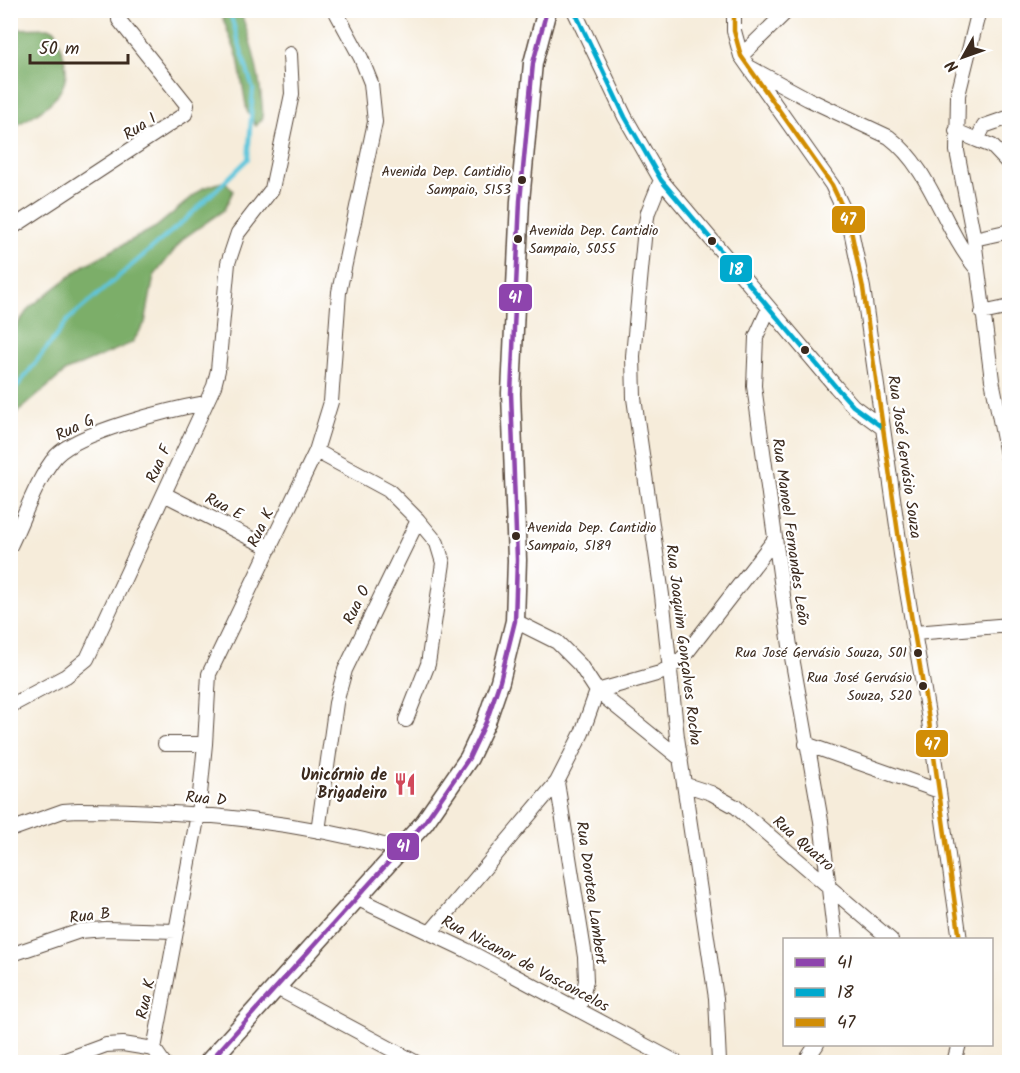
<svg xmlns="http://www.w3.org/2000/svg" width="1020" height="1073" font-family="Kalam,sans-serif">
  <style>
    .forest { fill: #7cae69; stroke: #5c6c44; stroke-width: 1.5 }
    .lines { fill: none; stroke-linecap: round; stroke-linejoin: round }
    .stream { stroke: #5fc6db; stroke-width: 4 }
    .minor-casing { stroke: #57473a; stroke-width: 16 }
    .major-casing { stroke: #57473a; stroke-width: 21 }
    .minor { stroke: #fff; stroke-width: 14 }
    .major { stroke: #fff; stroke-width: 18 }
    .bus-1-casing { stroke: #fff; stroke-width: 9 }
    .bus-2-casing { stroke: #fff; stroke-width: 9 }
    .bus-3-casing { stroke: #fff; stroke-width: 9 }
    .bus-1 { stroke: #8e44ad; stroke-width: 4.5 }
    .bus-2 { stroke: #00a9ce; stroke-width: 4.5 }
    .bus-3 { stroke: #d18d06; stroke-width: 4.5 }
    .bus-dot { fill: #3b2a1e; stroke: #fff; stroke-width: 2 }
    .labels { text-anchor: middle; dominant-baseline: central; stroke-width: 4.5; stroke-linejoin: round; paint-order: stroke }
    .bus-label { font-size: 14px; fill: #3b2a1e; stroke: #fff; text-anchor: end }
    .street-label { font-size: 16px; fill: #3b2a1e; stroke: #fff }
    .poi-label { font-size: 16px; font-weight: bold; fill: #3b2a1e; stroke: #fff; text-anchor: end }
    .line-badge { stroke: #fff; stroke-width: 2 }
    .badge-label { font-size: 16px; text-anchor: middle; font-weight: bold; fill: #fff }
  </style>
  <rect width="100%" height="100%" fill="#fff"/>
  <filter id="ink" filterUnits="userSpaceOnUse"><feTurbulence type="fractalNoise" baseFrequency=".0167" numOctaves="2"/><feDisplacementMap in="SourceGraphic" scale="12" xChannelSelector="R" yChannelSelector="G"/><feConvolveMatrix kernelMatrix="1 2 1 2 8 2 1 2 1" color-interpolation-filters="sRGB"/></filter>
  <filter id="wash" filterUnits="userSpaceOnUse"><feTurbulence type="fractalNoise" baseFrequency=".008" numOctaves="4" result="noise"/><feDisplacementMap in="SourceGraphic" scale="24" xChannelSelector="R" yChannelSelector="G"/><feGaussianBlur stdDeviation="1.35" result="paint"/><feColorMatrix in="noise" values="0 0 0 0 0 0 0 0 0 0 0 0 0 0 0 0 0 1.4 0 .05"/><feComposite in="paint" operator="in"/></filter>
  <g filter="url(#wash)">
    <rect width="100%" height="100%" fill="#f6ecda"/>
    <path class="forest" d="M220,11H240C253,45 261,81 263,118L256,126L247,111L238,58Z
      M51,28L56,31C59,43 67,60 66,73C65,100 32,117 11,128V29Z
      M225,181L233,191L224,210L184,238L154,276L145,323L132,343L66,371L11,418V334L29,308L85,265L156,227L203,188Z"/>
    <g class="lines">
      <path class="stream" d="M10,396L69,319L187,218L248,159L253,89L229,10"/>
    </g>
  </g>
  <g filter="url(#ink)">
    <g class="lines">
      <g class="minor-casing">
        <path id="minor" d="M574,10L625,117L661,180L836,387L853,406L883,428
          M734,10V31L741,56L832,185L849,221L863,288L903,568L928,714L960,940
          M979,10L958,95L957,151L974,239L992,380L1010,469
          M741,56L788,10
          M749,67L808,99L889,137C932,170 942,227 976,268
          M956,131L977,140L984,126L1010,117
          M977,140L992,146L1010,165
          M661,180L648,212L645,228L633,356L634,398L662,595L677,737L716,998L719,1062
          M10,229L185,114L187,105L119,20
          M974,239L1010,231
          M769,308L756,337L754,386L790,646L821,821L835,940
          M982,313L1010,307
          M316,451L388,490L418,520L345,670L336,703L318,831
          M164,494L270,548
          M10,546C23,520 37,478 56,456C78,432 172,409 206,403
          M515,621L557,642L580,665L597,691L681,759
          M915,633L1010,625
          M597,691L660,673L681,660L775,539
          M10,706L66,676L87,659L214,386L218,370L228,263L238,233L272,189L292,94L290,54
          M406,720L428,664L443,563L437,543L418,520
          M165,744H205
          M806,744L939,791
          M557,782L585,957L586,981L579,1009
          M686,785L711,793L736,807L891,940
          M10,830L63,811L78,810C186,810 294,820 399,849
          M356,898L466,950L676,1062
          M430,933L557,782L582,733L597,691
          M10,955L80,931L106,929L176,931
          M275,987L415,1062
          M60,1062L106,1045L123,1044L154,1049
          M163,1062L154,1049L198,814L205,744L209,674L316,451L331,402L339,292L375,122L371,83L361,58L335,10
          M805,1062L817,1044
          M954,1062L959,1044"/>
      </g>
      <g class="major-casing">
        <path id="major" d="M209,1062L424,823L469,758L486,722L500,681L515,621L517,560L511,393L520,201L533,63L547,10"/>
      </g>
      <use href="#minor" class="minor"/>
      <use href="#major" class="major"/>
      <g class="bus-1-casing">
        <path id="bus-1" d="M209,1062L424,823L469,758L486,722L500,681L515,621L517,560L511,393L520,201L533,63L547,10"/>
      </g>
      <g class="bus-2-casing">
        <path id="bus-2" d="M574,10L625,117L661,180L836,387L853,406L883,428"/>
      </g>
      <g class="bus-3-casing">
        <path id="bus-3" d="M734,10V31L741,56L832,185L849,221L863,288L903,568L928,714L960,940"/>
      </g>
      <use href="#bus-1" class="bus-1"/>
      <use href="#bus-2" class="bus-2"/>
      <use href="#bus-3" class="bus-3"/>
    </g>
  </g>
  <defs>
    <g id="restaurant-bare" transform="scale(1.8)"><path d="M-5-6h1v4h1v-4h1v4h1v-4h1v5L-1.5 .5V6h-2V.5L-5-1ZM5-6V6H3V1.5H1.5Q1.5-4 5-6Z" fill="#d1495b" stroke="#fff" stroke-width="2.5" paint-order="stroke"/></g>
  </defs>
  <g fill-rule="evenodd">
    <use href="#restaurant-bare" x="405" y="784"/>
  </g>
  <g class="bus-dot">
    <circle cx="522" cy="180" r="5"/>
    <circle cx="518" cy="239" r="5"/>
    <circle cx="712" cy="241" r="5"/>
    <circle cx="805" cy="350" r="5"/>
    <circle cx="516" cy="536" r="5"/>
    <circle cx="918" cy="653" r="5"/>
    <circle cx="923" cy="686" r="5"/>
  </g>
  <g class="labels">
    <g class="bus-label">
      <text x="511" y="172">Avenida Dep. Cantidio<tspan x="511" dy="18">Sampaio, 5153</tspan></text>
      <text x="529" y="231" text-anchor="start">Avenida Dep. Cantidio<tspan x="529" dy="18">Sampaio, 5055</tspan></text>
      <text x="527" y="528" text-anchor="start">Avenida Dep. Cantidio<tspan x="527" dy="18">Sampaio, 5189</tspan></text>
      <text x="907" y="653">Rua José Gervásio Souza, 501</text>
      <text x="912" y="678">Rua José Gervásio<tspan x="912" dy="18">Souza, 520</tspan></text>
    </g>
    <g class="street-label">
      <text transform="translate(140 127) rotate(-33)">Rua I</text>
      <text transform="translate(75 428) rotate(-26)">Rua G</text>
      <text transform="translate(904 457) rotate(82)">Rua José Gervásio Souza</text>
      <text transform="translate(159 464) rotate(-66)">Rua F</text>
      <text transform="translate(224 507) rotate(27)">Rua E</text>
      <text transform="translate(261 528) rotate(-64)">Rua K</text>
      <text transform="translate(790 532) rotate(82)">Rua Manoel Fernandes Leão</text>
      <text transform="translate(357 605) rotate(-64)">Rua O</text>
      <text transform="translate(683 645) rotate(83)">Rua Joaquim Gonçalves Rocha</text>
      <text transform="translate(206 799) rotate(5)">Rua D</text>
      <text transform="translate(803 844) rotate(41)">Rua Quatro</text>
      <text transform="translate(591 893) rotate(82)">Rua Dorotea Lambert</text>
      <text transform="translate(90 916) rotate(-7)">Rua B</text>
      <text transform="translate(525 964) rotate(28)">Rua Nicanor de Vasconcelos</text>
      <text transform="translate(146 999) rotate(-78)">Rua K</text>
    </g>
    <g class="poi-label">
      <text x="387" y="775">Unicórnio de<tspan x="387" dy="18">Brigadeiro</tspan></text>
    </g>
  </g>
  <g class="line-badge">
    <rect x="831" y="205" width="35" height="29" rx="6" fill="#d18d06"/>
    <rect x="719" y="254" width="34" height="29" rx="6" fill="#00a9ce"/>
    <rect x="498" y="283" width="35" height="29" rx="6" fill="#8e44ad"/>
    <rect x="915" y="729" width="34" height="29" rx="6" fill="#d18d06"/>
    <rect x="386" y="832" width="34" height="29" rx="6" fill="#8e44ad"/>
  </g>
  <g class="badge-label">
    <text x="848" y="225">47</text>
    <text x="736" y="275">18</text>
    <text x="515" y="303">41</text>
    <text x="932" y="750">47</text>
    <text x="403" y="852">41</text>
  </g>
  <rect width="1020" height="1073" fill="none" stroke="#fff" stroke-width="36"/>
  <rect x="783" y="938" width="210" height="108" fill="#ffffff" stroke="#b1aaa5" stroke-width="1.5"/>
  <rect x="795" y="958" width="30" height="9" fill="#8e44ad" stroke="#b1aaa5" stroke-width="1.5"/>
  <text x="837" y="968" font-size="18" fill="#3b2a1e">41</text>
  <rect x="795" y="988" width="30" height="9" fill="#00a9ce" stroke="#b1aaa5" stroke-width="1.5"/>
  <text x="837" y="998" font-size="18" fill="#3b2a1e">18</text>
  <rect x="795" y="1018" width="30" height="9" fill="#d18d06" stroke="#b1aaa5" stroke-width="1.5"/>
  <text x="837" y="1028" font-size="18" fill="#3b2a1e">47</text>
  <g transform="translate(963 57) rotate(230)" stroke="#ffffff" stroke-width="4.5" paint-order="stroke">
  <path d="M0-4.5L10 22L0 15L-10 22Z" fill="#3b2a1e"/>
  <text y="-9" font-size="16" font-weight="bold" text-anchor="middle" fill="#3b2a1e">N</text>
  </g>
  <path d="M30 54v9h98v-9" fill="none" stroke="#3b2a1e" stroke-width="3"/>
  <text x="39" y="54" font-size="18" fill="#3b2a1e" stroke="#ffffff" stroke-width="4.5" paint-order="stroke">50 m</text>
</svg>
